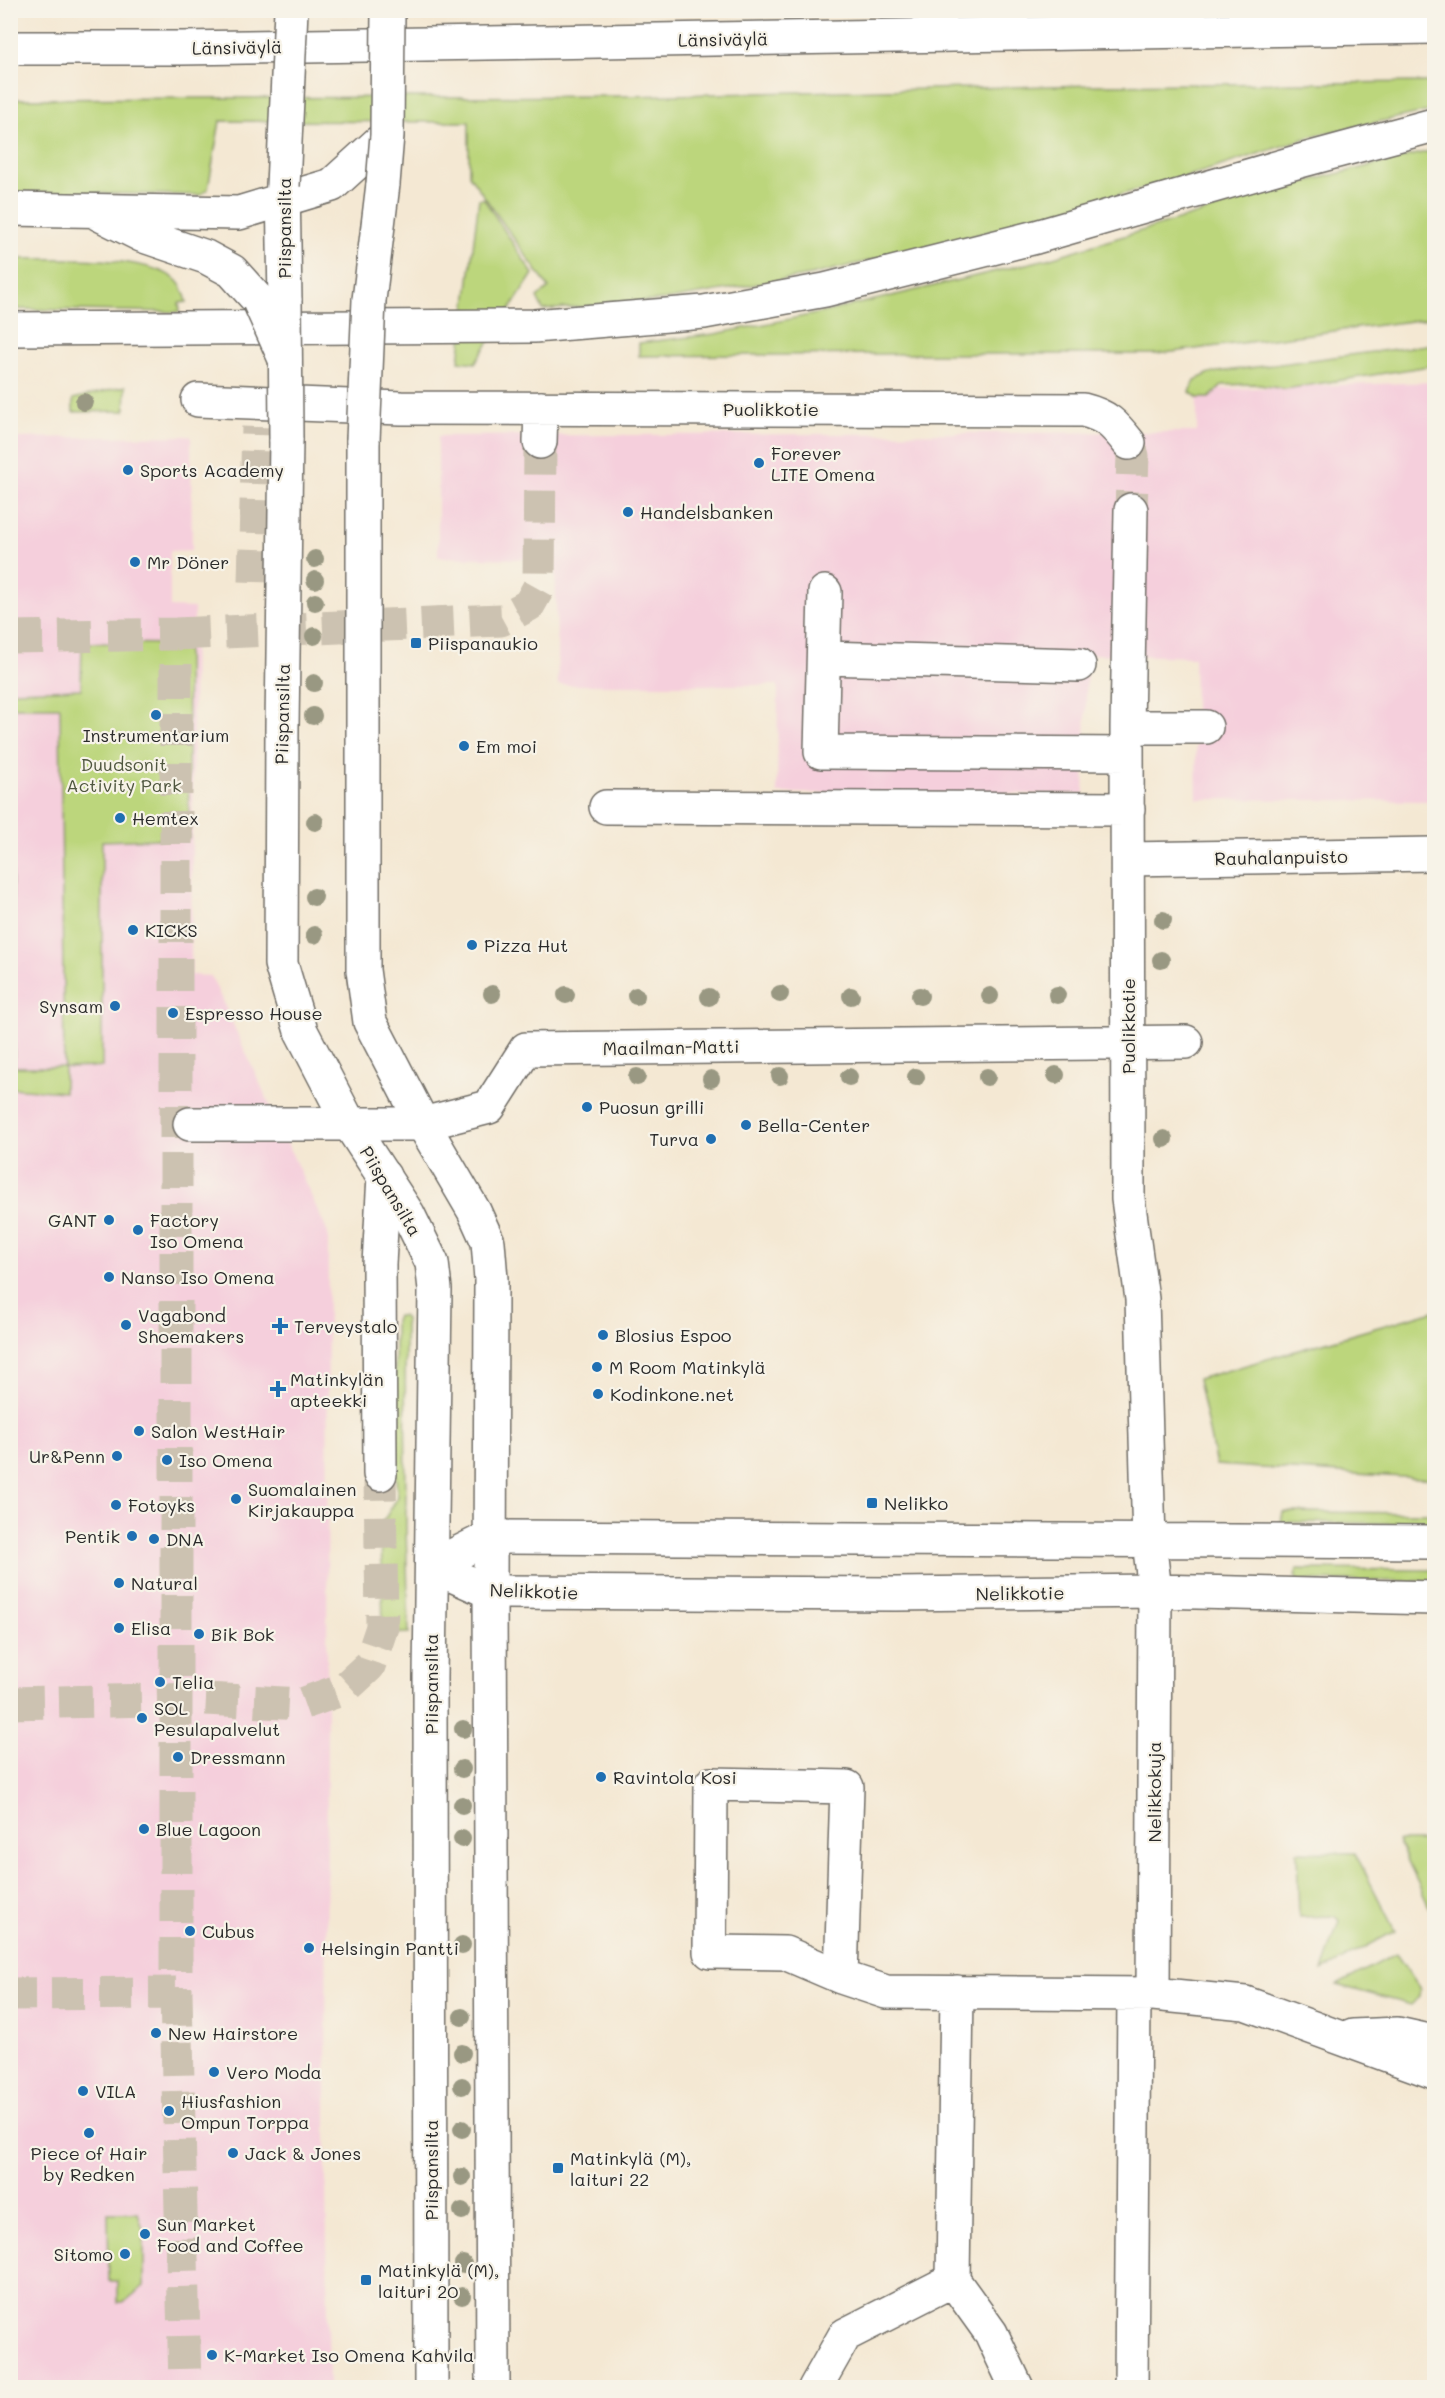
<svg xmlns="http://www.w3.org/2000/svg" width="1445" height="2398" font-family="Mali,sans-serif">
  <style>
    .built { fill: #f5cfdc }
    .green { fill: #bcd67c; stroke: #748054; stroke-width: 1.5 }
    .lines { fill: none; stroke-linecap: round; stroke-linejoin: round }
    .minor-tunnel { stroke: #ccc2b1; stroke-width: 33; stroke-dasharray: 33 16; stroke-linecap: butt }
    .minor-casing { stroke: #716d66; stroke-width: 36 }
    .major-casing { stroke: #716d66; stroke-width: 36 }
    .highway-casing { stroke: #716d66; stroke-width: 36 }
    .minor { stroke: #fff; stroke-width: 33 }
    .major { stroke: #fff; stroke-width: 33 }
    .highway { stroke: #fff; stroke-width: 33 }
    .major-bridge-casing { stroke: #716d66; stroke-width: 36; stroke-linecap: butt }
    .highway-bridge-casing { stroke: #716d66; stroke-width: 36; stroke-linecap: butt }
    .major-bridge { stroke: #fff; stroke-width: 33 }
    .highway-bridge { stroke: #fff; stroke-width: 33 }
    .tree { fill: #999882 }
    .poi-dot { fill: #1f6fb2; stroke: #f7f3e8; stroke-width: 2 }
    .labels { text-anchor: middle; dominant-baseline: central; stroke-width: 4.5; stroke-linejoin: round; paint-order: stroke }
    .street-label { font-size: 18px; fill: #2b2b2b; stroke: #f7f3e8 }
    .poi-label { font-size: 18px; fill: #2b2b2b; stroke: #f7f3e8; text-anchor: start }
    .park-label { font-size: 18px; fill: #4f563f; stroke: #f7f3e8 }
  </style>
  <rect width="100%" height="100%" fill="#f7f3e8"/>
  <filter id="ink" filterUnits="userSpaceOnUse"><feTurbulence type="fractalNoise" baseFrequency=".0167" numOctaves="2"/><feDisplacementMap in="SourceGraphic" scale="12" xChannelSelector="R" yChannelSelector="G"/><feConvolveMatrix kernelMatrix="1 2 1 2 8 2 1 2 1" color-interpolation-filters="sRGB"/></filter>
  <filter id="wash" filterUnits="userSpaceOnUse"><feTurbulence type="fractalNoise" baseFrequency=".008" numOctaves="4" result="noise"/><feDisplacementMap in="SourceGraphic" scale="24" xChannelSelector="R" yChannelSelector="G"/><feGaussianBlur stdDeviation="1.35" result="paint"/><feColorMatrix in="noise" values="0 0 0 0 0 0 0 0 0 0 0 0 0 0 0 0 0 1.4 0 .05"/><feComposite in="paint" operator="in"/></filter>
  <g filter="url(#wash)">
    <rect width="100%" height="100%" fill="#f4e8d3"/>
    <path class="built" d="M1434,382V801L1197,799L1194,657L1087,654L1084,794L777,793L778,685H558L555,560L438,557V436L1197,432V390Z
      M191,436L192,550L170,551V607L194,608L191,975L211,976L328,1233L326,2179L329,2387H11L10,438Z"/>
    <path class="green" d="M1434,82V110L1316,135L1205,171L984,233L811,275L664,300L543,310L537,298L549,288L469,175V122L220,121L208,189L200,195L11,192V99L631,96L1096,85Z
      M1434,150V318L1157,354H889L639,356V343L715,334L820,313L1047,259L1308,181Z
      M479,199H484L533,274L475,363L459,361Z
      M11,259C48,259 150,254 177,281C183,287 185,294 187,302L179,303L180,312L11,309Z
      M1434,344V371L1429,366L1285,389L1253,384L1223,385L1209,398H1198L1190,392L1195,380L1210,373Z
      M126,386L125,411L73,412V399Z
      M82,643L187,644L189,838L102,841V1067L64,1068V1092L11,1088V750L14,1067H64L60,707H11V691L81,689Z
      M1434,1311V1479L1216,1465L1198,1379Z
      M397,1316H402L405,1319L406,1528L409,1633L383,1634L381,1525L398,1497L395,1473V1321Z
      M1283,1512L1434,1513V1524L1281,1522Z
      M1297,1569L1434,1570V1581H1298L1295,1576Z
      M1398,1841H1434V1917Z
      M1297,1852L1355,1853L1395,1931L1322,1971L1339,1921L1335,1916L1299,1917Z
      M1396,1954L1420,1989L1419,1997L1411,2005L1337,1985Z
      M108,2213H138L144,2232V2286L123,2303H118V2281H109Z"/>
  </g>
  <g filter="url(#ink)">
    <g class="lines">
      <path class="minor-tunnel" d="M1129,443L1133,456L1131,510
        M254,582L258,427
        M176,634L501,620L529,605L539,587L540,442
        M10,637L176,634V1993L10,1994
        M10,1703L205,1699L301,1704L344,1689L369,1666L382,1627L380,1474
        M176,1993L185,2388"/>
      <g class="minor-casing">
        <path id="minor" d="M198,400L401,408L1083,410C1107,416 1114,424 1129,443
          M540,442L541,408
          M1131,510L1127,727L1128,1199L1142,1299L1149,1541L1155,1591L1153,1994
          M825,592L821,752L1127,754
          M824,658L1079,665
          M1127,727H1206
          M606,807L1128,809
          M1128,859L1434,854
          M190,1124H423L489,1107L526,1049L1186,1042
          M380,1474L379,1264L384,1176
          M432,1566L490,1537L1434,1542
          M432,1566L490,1592L896,1594L1155,1591L1434,1598
          M841,1977L785,1953L710,1952L711,1784L847,1787L841,1977L886,1992L1153,1994L1245,2003L1434,2072
          M1353,2036L1398,2034L1434,2042
          M953,2280L991,2333L1017,2388
          M815,2388L845,2335L953,2280L957,1992
          M1131,2388L1134,1994"/>
      </g>
      <g class="major-casing">
        <path id="major" d="M283,186L285,301
          M369,300L383,184
          M286,439L282,726L281,964L301,1031L350,1125L408,1214L432,1263L435,1289L430,1678L431,2388
          M363,440V970L370,1022L423,1124L474,1211L488,1242L491,1279L490,1592L493,2388"/>
      </g>
      <g class="highway-casing">
        <path id="highway" d="M10,48H182L1434,27
          M10,209L239,213L332,185L387,135
          M99,214L141,235L206,257L232,271L259,301
          M10,329L534,326L704,312L825,290L1036,237L1300,161L1434,125"/>
      </g>
      <use href="#minor" class="minor"/>
      <use href="#major" class="major"/>
      <use href="#highway" class="highway"/>
      <g class="major-bridge-casing">
        <path id="major-bridge" d="M383,184L387,135L388,10
          M283,186L291,10
          M285,301L286,439
          M363,440L369,300"/>
      </g>
      <g class="highway-bridge-casing">
        <path id="highway-bridge" d="M259,301L285,359"/>
      </g>
      <use href="#major-bridge" class="major-bridge"/>
      <use href="#highway-bridge" class="highway-bridge"/>
    </g>
    <g class="tree">
      <circle cx="84" cy="402" r="9"/>
      <circle cx="315" cy="559" r="9"/>
      <circle cx="315" cy="580" r="9"/>
      <circle cx="315" cy="602" r="9"/>
      <circle cx="314" cy="636" r="9"/>
      <circle cx="314" cy="683" r="9"/>
      <circle cx="313" cy="716" r="9"/>
      <circle cx="315" cy="822" r="9"/>
      <circle cx="314" cy="897" r="9"/>
      <circle cx="1163" cy="920" r="9"/>
      <circle cx="314" cy="935" r="9"/>
      <circle cx="1161" cy="960" r="9"/>
      <circle cx="492" cy="994" r="9"/>
      <circle cx="780" cy="994" r="9"/>
      <circle cx="566" cy="995" r="9"/>
      <circle cx="1057" cy="995" r="9"/>
      <circle cx="636" cy="996" r="9"/>
      <circle cx="851" cy="996" r="9"/>
      <circle cx="920" cy="996" r="9"/>
      <circle cx="990" cy="996" r="9"/>
      <circle cx="709" cy="997" r="9"/>
      <circle cx="1056" cy="1075" r="9"/>
      <circle cx="780" cy="1076" r="9"/>
      <circle cx="637" cy="1077" r="9"/>
      <circle cx="849" cy="1077" r="9"/>
      <circle cx="916" cy="1077" r="9"/>
      <circle cx="987" cy="1077" r="9"/>
      <circle cx="711" cy="1079" r="9"/>
      <circle cx="1164" cy="1139" r="9"/>
      <circle cx="463" cy="1729" r="9"/>
      <circle cx="462" cy="1769" r="9"/>
      <circle cx="462" cy="1805" r="9"/>
      <circle cx="462" cy="1839" r="9"/>
      <circle cx="462" cy="1945" r="9"/>
      <circle cx="462" cy="2017" r="9"/>
      <circle cx="462" cy="2053" r="9"/>
      <circle cx="462" cy="2086" r="9"/>
      <circle cx="462" cy="2129" r="9"/>
      <circle cx="462" cy="2177" r="9"/>
      <circle cx="462" cy="2211" r="9"/>
      <circle cx="463" cy="2264" r="9"/>
      <circle cx="462" cy="2296" r="9"/>
    </g>
  </g>
  <g class="poi-dot">
    <circle cx="759" cy="463" r="6"/>
    <circle cx="128" cy="470" r="6"/>
    <circle cx="628" cy="512" r="6"/>
    <circle cx="135" cy="562" r="6"/>
    <rect x="410" y="637" width="12" height="12" rx="3"/>
    <circle cx="156" cy="715" r="6"/>
    <circle cx="464" cy="746" r="6"/>
    <circle cx="120" cy="818" r="6"/>
    <circle cx="133" cy="930" r="6"/>
    <circle cx="472" cy="945" r="6"/>
    <circle cx="115" cy="1006" r="6"/>
    <circle cx="173" cy="1013" r="6"/>
    <circle cx="587" cy="1107" r="6"/>
    <circle cx="746" cy="1125" r="6"/>
    <circle cx="711" cy="1139" r="6"/>
    <circle cx="109" cy="1220" r="6"/>
    <circle cx="138" cy="1230" r="6"/>
    <circle cx="109" cy="1277" r="6"/>
    <circle cx="126" cy="1325" r="6"/>
    <path d="M277 1317h6v6h6v6h-6v6h-6v-6h-6v-6h6z"/>
    <circle cx="603" cy="1335" r="6"/>
    <circle cx="597" cy="1367" r="6"/>
    <path d="M275 1380h6v6h6v6h-6v6h-6v-6h-6v-6h6z"/>
    <circle cx="598" cy="1394" r="6"/>
    <circle cx="139" cy="1431" r="6"/>
    <circle cx="117" cy="1456" r="6"/>
    <circle cx="167" cy="1460" r="6"/>
    <circle cx="236" cy="1499" r="6"/>
    <rect x="866" y="1497" width="12" height="12" rx="3"/>
    <circle cx="116" cy="1505" r="6"/>
    <circle cx="132" cy="1536" r="6"/>
    <circle cx="154" cy="1539" r="6"/>
    <circle cx="119" cy="1583" r="6"/>
    <circle cx="119" cy="1628" r="6"/>
    <circle cx="199" cy="1634" r="6"/>
    <circle cx="160" cy="1682" r="6"/>
    <circle cx="142" cy="1718" r="6"/>
    <circle cx="178" cy="1757" r="6"/>
    <circle cx="601" cy="1777" r="6"/>
    <circle cx="144" cy="1829" r="6"/>
    <circle cx="190" cy="1931" r="6"/>
    <circle cx="309" cy="1948" r="6"/>
    <circle cx="156" cy="2033" r="6"/>
    <circle cx="214" cy="2072" r="6"/>
    <circle cx="83" cy="2091" r="6"/>
    <circle cx="169" cy="2111" r="6"/>
    <circle cx="89" cy="2133" r="6"/>
    <circle cx="233" cy="2153" r="6"/>
    <rect x="552" y="2162" width="12" height="12" rx="3"/>
    <circle cx="145" cy="2234" r="6"/>
    <circle cx="125" cy="2254" r="6"/>
    <rect x="360" y="2274" width="12" height="12" rx="3"/>
    <circle cx="212" cy="2355" r="6"/>
  </g>
  <g class="labels">
    <g class="street-label">
      <text transform="translate(723 39) rotate(-1)">Länsiväylä</text>
      <text transform="translate(237 47) rotate(-1)">Länsiväylä</text>
      <text transform="translate(284 228) rotate(-90)">Piispansilta</text>
      <text x="771" y="409">Puolikkotie</text>
      <text transform="translate(282 714) rotate(-89)">Piispansilta</text>
      <text transform="translate(1281 857) rotate(-1)">Rauhalanpuisto</text>
      <text transform="translate(1128 1026) rotate(-90)">Puolikkotie</text>
      <text transform="translate(671 1047) rotate(-1)">Maailman-Matti</text>
      <text transform="translate(391 1191) rotate(59)">Piispansilta</text>
      <text transform="translate(534 1591) rotate(2)">Nelikkotie</text>
      <text transform="translate(1020 1593) rotate(-1)">Nelikkotie</text>
      <text transform="translate(431 1684) rotate(-90)">Piispansilta</text>
      <text transform="translate(1154 1792) rotate(-90)">Nelikkokuja</text>
      <text transform="translate(431 2170) rotate(-90)">Piispansilta</text>
    </g>
    <g class="poi-label">
      <text x="771" y="453">Forever<tspan x="771" dy="21">LITE Omena</tspan></text>
      <text x="140" y="470">Sports Academy</text>
      <text x="640" y="512">Handelsbanken</text>
      <text x="147" y="562">Mr Döner</text>
      <text x="428" y="643">Piispanaukio</text>
      <text x="156" y="735" text-anchor="middle">Instrumentarium</text>
      <text x="476" y="746">Em moi</text>
      <text x="132" y="818">Hemtex</text>
      <text x="145" y="930">KICKS</text>
      <text x="484" y="945">Pizza Hut</text>
      <text x="103" y="1006" text-anchor="end">Synsam</text>
      <text x="185" y="1013">Espresso House</text>
      <text x="599" y="1107">Puosun grilli</text>
      <text x="758" y="1125">Bella-Center</text>
      <text x="699" y="1139" text-anchor="end">Turva</text>
      <text x="97" y="1220" text-anchor="end">GANT</text>
      <text x="150" y="1220">Factory<tspan x="150" dy="21">Iso Omena</tspan></text>
      <text x="121" y="1277">Nanso Iso Omena</text>
      <text x="138" y="1315">Vagabond<tspan x="138" dy="21">Shoemakers</tspan></text>
      <text x="294" y="1326">Terveystalo</text>
      <text x="615" y="1335">Blosius Espoo</text>
      <text x="609" y="1367">M Room Matinkylä</text>
      <text x="290" y="1379">Matinkylän<tspan x="290" dy="21">apteekki</tspan></text>
      <text x="610" y="1394">Kodinkone.net</text>
      <text x="151" y="1431">Salon WestHair</text>
      <text x="105" y="1456" text-anchor="end">Ur&amp;Penn</text>
      <text x="179" y="1460">Iso Omena</text>
      <text x="248" y="1489">Suomalainen<tspan x="248" dy="21">Kirjakauppa</tspan></text>
      <text x="884" y="1503">Nelikko</text>
      <text x="128" y="1505">Fotoyks</text>
      <text x="120" y="1536" text-anchor="end">Pentik</text>
      <text x="166" y="1539">DNA</text>
      <text x="131" y="1583">Natural</text>
      <text x="131" y="1628">Elisa</text>
      <text x="211" y="1634">Bik Bok</text>
      <text x="172" y="1682">Telia</text>
      <text x="154" y="1708">SOL<tspan x="154" dy="21">Pesulapalvelut</tspan></text>
      <text x="190" y="1757">Dressmann</text>
      <text x="613" y="1777">Ravintola Kosi</text>
      <text x="156" y="1829">Blue Lagoon</text>
      <text x="202" y="1931">Cubus</text>
      <text x="321" y="1948">Helsingin Pantti</text>
      <text x="168" y="2033">New Hairstore</text>
      <text x="226" y="2072">Vero Moda</text>
      <text x="95" y="2091">VILA</text>
      <text x="181" y="2101">Hiusfashion<tspan x="181" dy="21">Ompun Torppa</tspan></text>
      <text x="89" y="2153" text-anchor="middle">Piece of Hair<tspan x="89" dy="21">by Redken</tspan></text>
      <text x="245" y="2153">Jack &amp; Jones</text>
      <text x="570" y="2158">Matinkylä (M),<tspan x="570" dy="21">laituri 22</tspan></text>
      <text x="157" y="2224">Sun Market<tspan x="157" dy="21">Food and Coffee</tspan></text>
      <text x="113" y="2254" text-anchor="end">Sitomo</text>
      <text x="378" y="2270">Matinkylä (M),<tspan x="378" dy="21">laituri 20</tspan></text>
      <text x="224" y="2355">K-Market Iso Omena Kahvila</text>
    </g>
    <g class="park-label">
      <text x="124" y="764">Duudsonit<tspan x="124" dy="21">Activity Park</tspan></text>
    </g>
  </g>
  <rect width="1445" height="2398" fill="none" stroke="#f7f3e8" stroke-width="36"/>
</svg>
